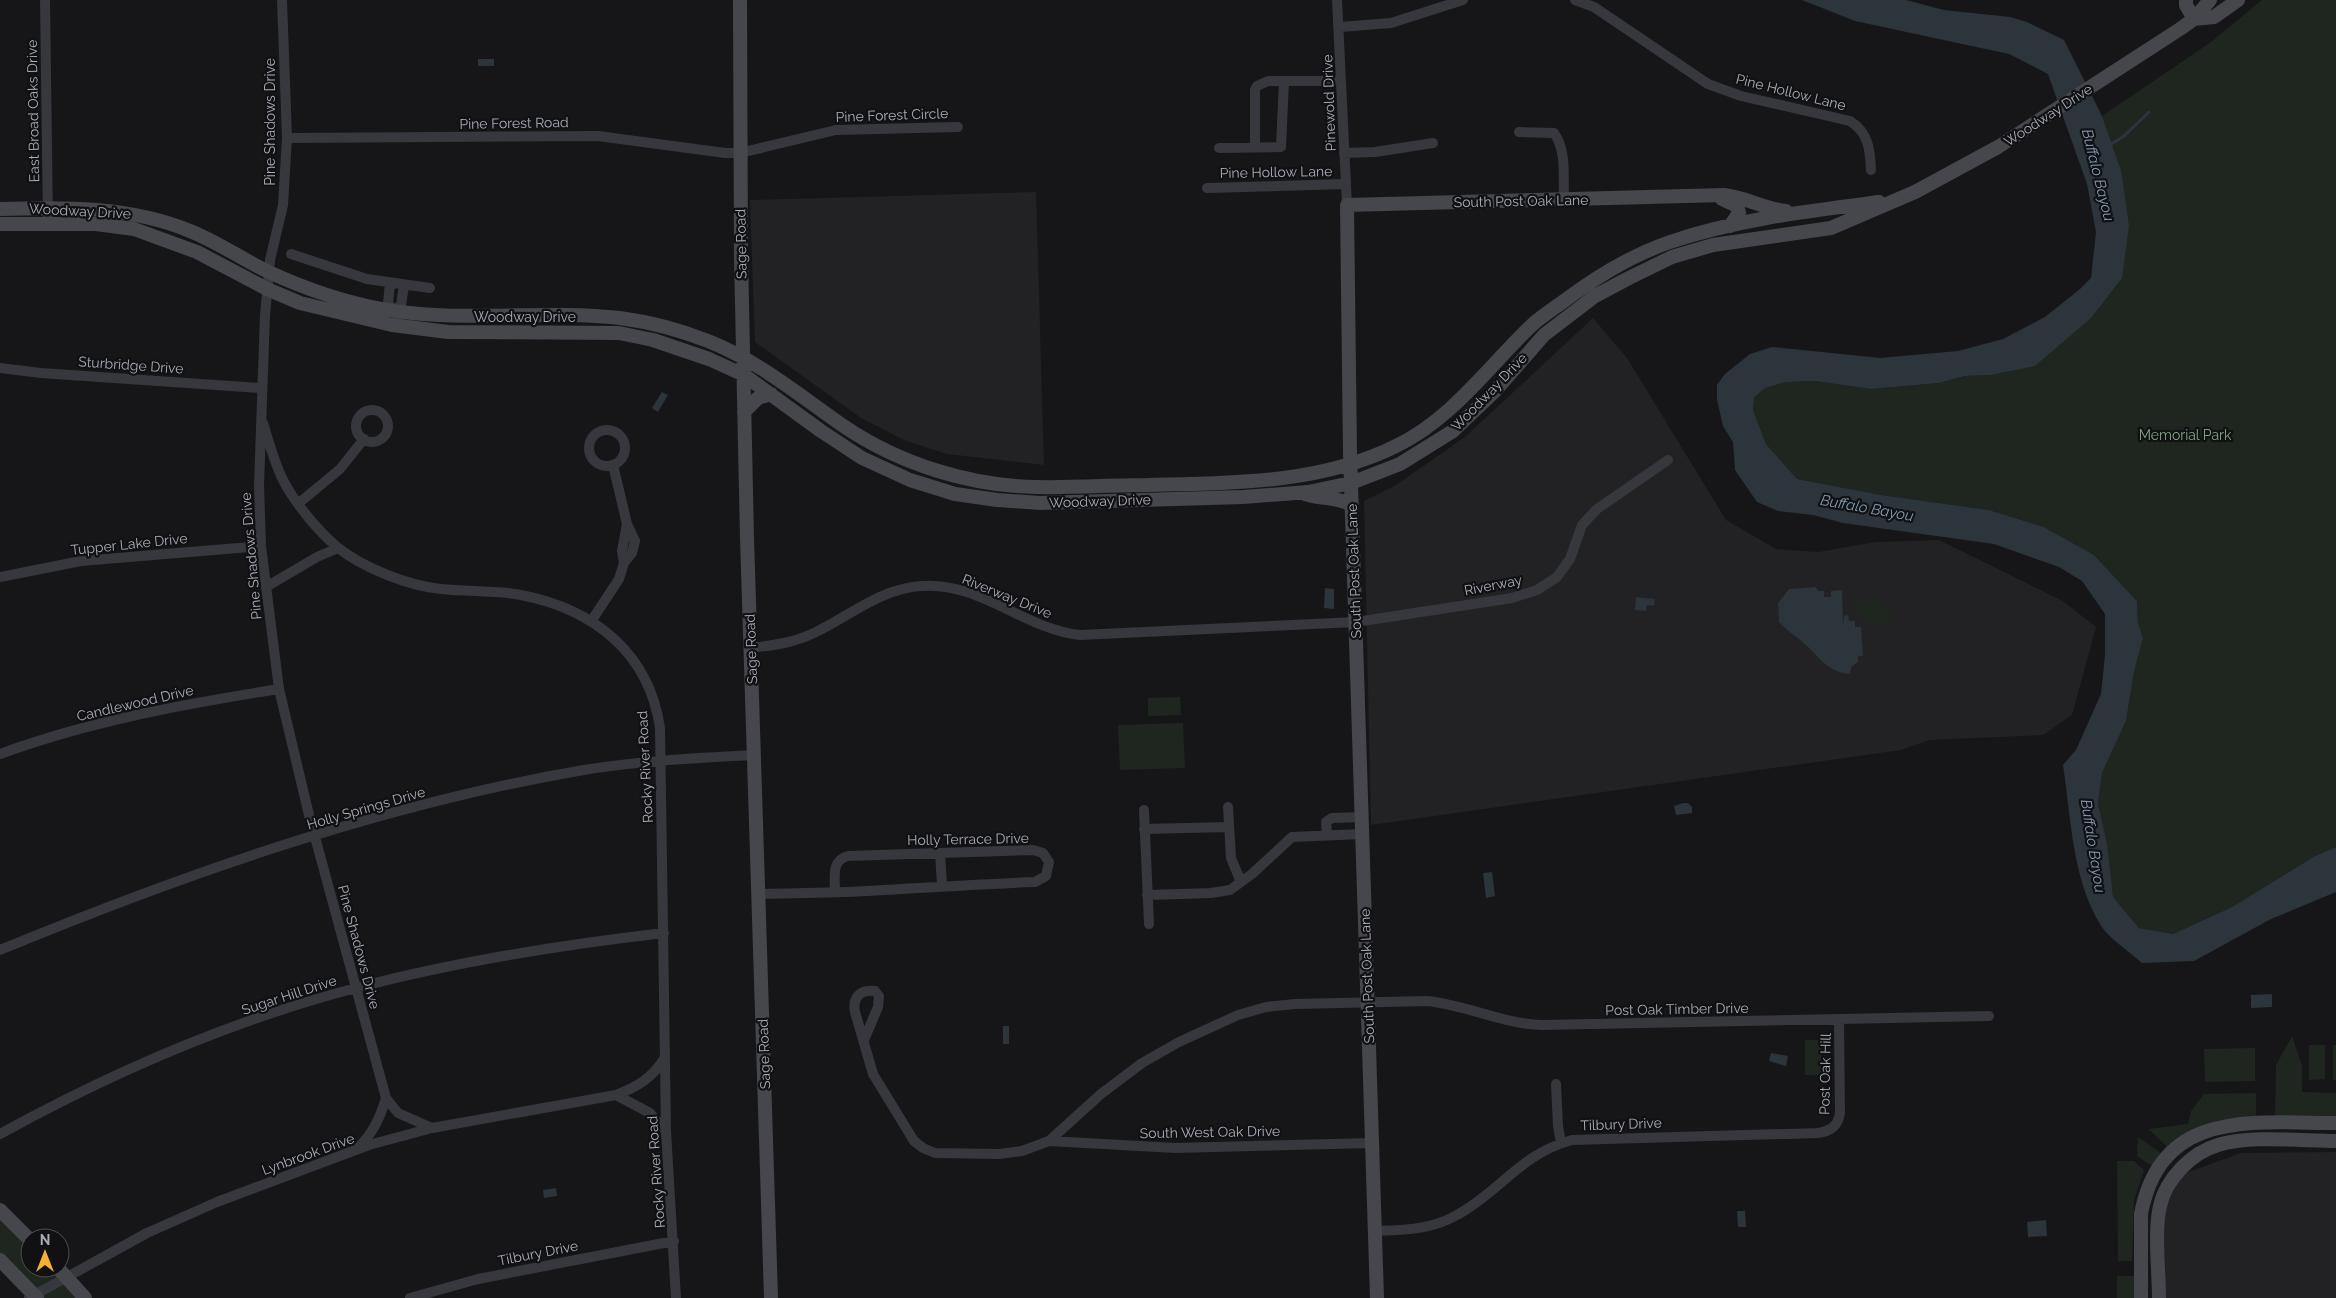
<svg xmlns="http://www.w3.org/2000/svg" width="2336" height="1298" font-family="Raleway,sans-serif">
  <style>
    .built { fill: #222225 }
    .green { fill: #1e261f }
    .water { fill: #2c353c }
    .lines { fill: none; stroke-linecap: round; stroke-linejoin: round }
    .stream { stroke: #2c353c; stroke-width: 3 }
    .street { stroke: #37383d; stroke-width: 10 }
    .secondary { stroke: #45474d; stroke-width: 14 }
    .labels { text-anchor: middle; dominant-baseline: central; stroke-width: 4.5; stroke-linejoin: round; paint-order: stroke }
    .street-label { font-size: 14px; fill: #a8adb8; stroke: #111113 }
    .park-label { font-size: 14px; fill: #7fa381; stroke: #111113 }
    .water-label { font-size: 15px; font-style: italic; fill: #7f9bb3; stroke: #111113 }
  </style>
  <rect width="100%" height="100%" fill="#161618"/>
  <path class="built" d="M1036,192L1044,465L947,454L904,440L861,418L755,342L750,200Z
    M1593,318L1627,358L1726,520L1776,549L1818,552L1876,542L1939,540L2063,601L2096,627L2072,715L2043,735L1929,740L1901,750L1371,825L1364,501L1396,485L1465,437Z
    M2336,1152V1298H2164V1208L2183,1174L2241,1153Z"/>
  <path class="green" d="M2262,0H2336V847L2315,856L2232,907L2173,934L2139,928L2113,897L2098,804L2102,773L2126,721L2134,672L2143,638L2138,623L2137,601L2094,555L2044,527L1989,510L1881,495L1797,479L1766,444L1753,410L1754,398L1765,388L1786,382L1815,381L1871,389L1939,383L1965,376L1990,375L2091,318L2121,170L2102,116L2211,42Z
    M1879,600L1882,608L1896,612L1884,625C1871,626 1860,622 1855,608L1860,601Z
    M1180,697L1181,715L1148,716V698Z
    M1183,723L1185,768L1120,770L1118,725Z
    M2292,1036L2302,1066V1092L2336,1093V1118H2275L2276,1065Z
    M1805,1040H1821V1075H1805Z
    M2309,1045H2325V1079L2309,1080Z
    M2333,1045H2336V1080H2333Z
    M2255,1048V1081L2205,1082L2204,1049Z
    M2256,1093V1118L2168,1148L2149,1129L2188,1124L2191,1111L2204,1094Z
    M2138,1137L2164,1155L2153,1167L2137,1156Z
    M2117,1161H2134L2144,1170L2134,1200L2132,1261H2118Z
    M0,1214L30,1244V1268H54L81,1298H43L0,1255Z
    M2117,1276H2136V1298H2117Z"/>
  <path class="water" d="M1802,0H1906L1944,10L2010,17L2027,22L2064,40L2102,116L2121,170L2129,226L2122,278L2091,318L2035,366L1990,375L1965,376L1939,383L1871,389L1815,381L1786,382L1765,388L1754,398L1753,410L1766,444L1797,479L1881,495L1989,510L2044,527L2094,555L2137,601L2138,623L2143,638L2134,672L2126,721L2102,773L2098,804L2107,844L2113,897L2139,928L2173,934L2232,907L2315,856L2336,847V892L2271,919L2194,961L2142,963C2130,952 2107,937 2100,924C2072,878 2071,817 2063,765L2076,750L2101,694L2105,655V614L2082,581L2059,567L1994,544L1843,523L1813,515L1778,511L1757,502L1735,470L1733,442L1723,426L1717,400V385L1725,374L1750,354L1772,347L1880,358L1958,351L2003,339L2045,317L2080,289L2091,278L2096,232L2087,184L2048,74L2009,54L1855,21Z
    M478,59H494V66H478Z
    M662,392L668,395L658,412L652,408Z
    M1816,587L1818,591H1824V597H1831V591L1842,590L1843,626L1844,616L1848,615L1849,621H1855V627H1861L1863,656H1858V662L1851,667L1850,674C1828,672 1821,659 1806,645C1797,637 1787,631 1779,622L1778,603L1789,589Z
    M1325,588L1334,589V609L1324,608Z
    M1636,597L1655,599L1654,606L1647,605L1646,611L1635,610Z
    M1683,803H1688L1692,807V813L1676,815L1674,806Z
    M1492,872L1495,896L1486,898L1483,873Z
    M2272,994V1007L2251,1008V995Z
    M1003,1026H1009V1044H1003Z
    M1771,1053L1788,1056L1786,1066L1769,1061Z
    M556,1188L557,1196L544,1198L543,1190Z
    M1737,1211H1745L1746,1227H1738Z
    M2046,1220L2047,1236L2028,1237L2027,1222Z"/>
  <g class="lines">
    <path class="stream" d="M2110,145L2124,136L2149,112"/>
    <path class="street" d="M45,0L48,222
      M282,0L287,138L283,205L270,260L265,315L259,485L261,546L279,689L309,815L386,1098L398,1113L432,1128
      M1337,0L1347,205
      M1575,0L1594,7L1708,84L1741,96L1850,121C1869,133 1870,150 1871,170
      M1340,27L1391,23L1463,0
      M1519,132L1554,133C1567,150 1563,179 1564,200
      M287,138L598,136L725,153H740L836,130L958,127
      M1255,147V90L1257,86L1268,81H1341
      M1219,148L1281,147L1284,81
      M1344,153L1375,152L1433,143
      M1207,188L1346,184
      M291,254L367,279L430,288
      M390,283L388,303L394,311L401,305L404,285
      M0,368L41,373L261,388
      M356 426a16 16 0 1 1 32 0a16 16 0 1 1-32 0Z
      M263,423C269,442 274,462 283,480C295,503 317,530 337,547C363,568 409,586 441,589C467,592 495,590 521,595C593,609 649,652 660,728L666,1131L676,1298
      M589 448a18 18 0 1 1 36 0a18 18 0 1 1-36 0Z
      M299,503L340,469L364,439
      M624,563L622,551L627,524
      M0,577L81,561L261,546
      M266,587L317,557L338,548
      M592,620L619,579L624,563L632,553L635,541L627,524L613,465
      M751,648C774,645 793,643 814,633C850,616 879,589 921,586C979,581 1024,629 1080,635L1356,622L1512,598L1537,590L1557,577L1570,559L1582,525L1597,509L1668,460
      M0,754C90,721 184,704 279,689
      M1228,807L1231,858L1241,882
      M1144,810L1149,924
      M1144,829L1229,827
      M1327,835L1326,822L1332,818L1362,817
      M940,853L942,885
      M759,894C795,893 831,893 867,891C923,888 978,884 1035,882L1046,876L1049,862L1043,853L1033,850L848,856C831,860 835,878 835,892
      M1147,895L1211,893L1230,890L1252,874L1292,837L1362,834
      M0,950C184,874 381,805 578,771C636,761 695,758 754,755
      M864,1040L878,1007L879,996L875,991C860,989 852,998 855,1012L873,1074L914,1141L923,1148L935,1153L999,1154L1022,1151L1049,1141L1101,1094L1142,1063L1179,1042L1238,1015L1266,1007L1295,1004L1427,1001C1467,1005 1503,1024 1542,1025L1989,1016
      M1556,1084L1558,1126L1561,1143
      M616,1095L650,1113L666,1131
      M0,1134C111,1073 233,1020 356,988C457,961 560,945 664,933
      M1049,1141L1175,1148L1372,1143
      M358,1148C373,1133 380,1118 386,1098
      M1375,1231C1403,1230 1431,1230 1457,1215C1501,1191 1520,1154 1572,1140L1818,1133C1831,1131 1838,1126 1840,1113L1839,1020
      M29,1298L147,1233L217,1202L369,1145L432,1128L616,1095C637,1087 652,1078 664,1059
      M410,1298L478,1279L674,1241"/>
    <path class="secondary" d="M740,0L741,257L747,538L771,1298
      M2186,0V5L2194,19
      M2194,19L2214,17L2238,0
      M1722,199L1737,206L1739,213L1730,226
      M0,209C64,207 130,206 190,231C218,242 243,260 271,273C304,288 341,301 377,308C457,324 539,309 620,318C650,322 680,330 708,341C759,361 800,396 845,427C900,464 970,486 1036,487C1073,488 1111,485 1148,485C1231,483 1320,484 1396,446C1452,419 1488,367 1532,325C1542,316 1553,309 1564,301C1596,277 1632,255 1670,242C1738,219 1809,211 1879,202
      M0,224H96L134,229L197,252L267,289L300,303L392,325L448,332L619,333L653,340L709,359L744,375L821,431L862,458L910,480L955,494L997,500L1040,503L1243,497L1308,492L1351,483L1400,464L1453,431L1495,391L1544,335L1595,296L1629,278L1672,257L1713,245L1831,228L1915,192L1998,147L2180,29L2194,19L2210,0
      M744,412L758,398L771,394
      M1305,494C1320,499 1338,497 1352,505
      M0,1210L30,1240
      M0,1260L37,1298
      M58,1268L85,1298
      M1377,1298L1350,453L1347,205L1724,195C1746,197 1764,209 1786,211
      M2141,1298V1214C2161,1108 2253,1123 2336,1123
      M2159,1298C2159,1272 2154,1231 2160,1206C2166,1179 2191,1153 2218,1145C2248,1135 2303,1141 2336,1141"/>
  </g>
  <g class="labels">
    <g class="street-label">
      <text transform="translate(1791 92) rotate(14)">Pine Hollow Lane</text>
      <text transform="translate(1329 103) rotate(-92)">Pinewold Drive</text>
      <text transform="translate(33 111) rotate(-91)">East Broad Oaks Drive</text>
      <text transform="translate(892 115) rotate(-2)">Pine Forest Circle</text>
      <text transform="translate(2048 115) rotate(-33)">Woodway Drive</text>
      <text transform="translate(270 122) rotate(-90)">Pine Shadows Drive</text>
      <text transform="translate(514 123) rotate(-1)">Pine Forest Road</text>
      <text transform="translate(1276 172) rotate(-1)">Pine Hollow Lane</text>
      <text transform="translate(1521 201) rotate(-1)">South Post Oak Lane</text>
      <text transform="translate(80 211) rotate(3)">Woodway Drive</text>
      <text transform="translate(741 244) rotate(-91)">Sage Road</text>
      <text x="525" y="317">Woodway Drive</text>
      <text transform="translate(131 365) rotate(4)">Sturbridge Drive</text>
      <text transform="translate(1489 392) rotate(-46)">Woodway Drive</text>
      <text transform="translate(1100 501) rotate(-2)">Woodway Drive</text>
      <text transform="translate(129 544) rotate(-6)">Tupper Lake Drive</text>
      <text transform="translate(251 556) rotate(-95)">Pine Shadows Drive</text>
      <text transform="translate(1354 571) rotate(-92)">South Post Oak Lane</text>
      <text transform="translate(1493 585) rotate(-11)">Riverway</text>
      <text transform="translate(1007 596) rotate(22)">Riverway Drive</text>
      <text transform="translate(751 649) rotate(-92)">Sage Road</text>
      <text transform="translate(135 703) rotate(-13)">Candlewood Drive</text>
      <text transform="translate(645 767) rotate(-93)">Rocky River Road</text>
      <text transform="translate(366 808) rotate(-16)">Holly Springs Drive</text>
      <text transform="translate(968 839) rotate(-1)">Holly Terrace Drive</text>
      <text transform="translate(359 947) rotate(75)">Pine Shadows Drive</text>
      <text transform="translate(1367 976) rotate(-92)">South Post Oak Lane</text>
      <text transform="translate(289 995) rotate(-18)">Sugar Hill Drive</text>
      <text transform="translate(1677 1009) rotate(-1)">Post Oak Timber Drive</text>
      <text transform="translate(764 1054) rotate(-92)">Sage Road</text>
      <text transform="translate(1825 1074) rotate(-89)">Post Oak Hill</text>
      <text transform="translate(1621 1124) rotate(-2)">Tilbury Drive</text>
      <text transform="translate(1210 1132) rotate(-1)">South West Oak Drive</text>
      <text transform="translate(308 1154) rotate(-20)">Lynbrook Drive</text>
      <text transform="translate(656 1172) rotate(-94)">Rocky River Road</text>
      <text transform="translate(538 1253) rotate(-11)">Tilbury Drive</text>
    </g>
    <g class="park-label">
      <text x="2185" y="435">Memorial Park</text>
    </g>
    <g class="water-label">
      <text transform="translate(2098 175) rotate(76)">Buffalo Bayou</text>
      <text transform="translate(1867 508) rotate(10)">Buffalo Bayou</text>
      <text transform="translate(2093 846) rotate(81)">Buffalo Bayou</text>
    </g>
  </g>
  <g transform="translate(45 1253)"><circle r="24" fill="#111113" stroke="#4d4f55"/>
  <path d="M0-4L9 19L0 12L-9 19Z" fill="#f2b134"/>
  <text y="-8" font-size="14" font-weight="bold" text-anchor="middle" fill="#a8adb8">N</text>
  </g>
</svg>
